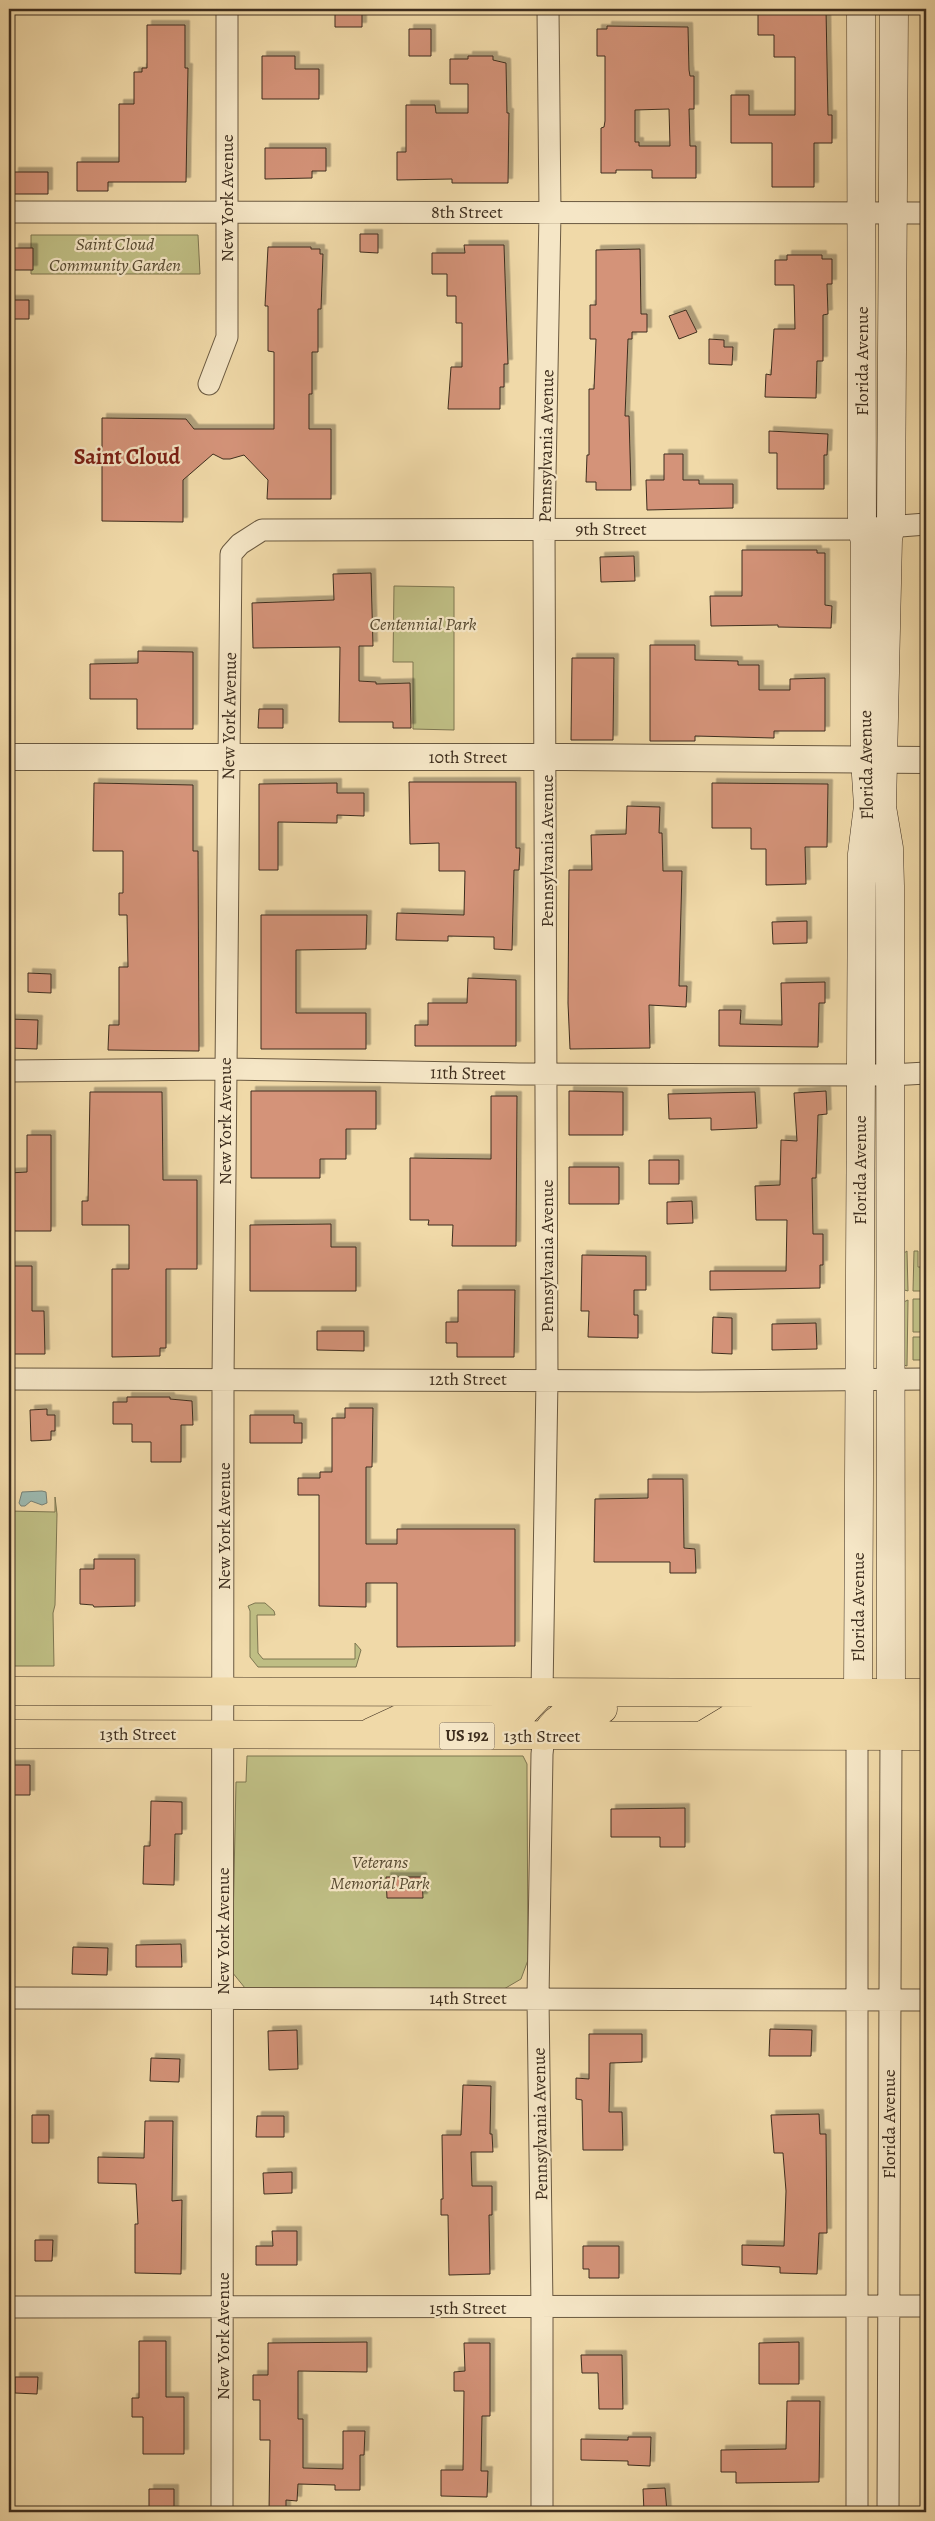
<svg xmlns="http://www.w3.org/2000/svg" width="935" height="2521" font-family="Alegreya,serif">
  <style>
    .green { fill: #bfbe84; stroke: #7e7651 }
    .water { fill: #9cb9b0; stroke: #768176 }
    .building { fill: #d49379; stroke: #3e2e1e; fill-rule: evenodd; filter: url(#shadow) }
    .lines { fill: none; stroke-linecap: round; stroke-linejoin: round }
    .minor-casing { stroke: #6a5940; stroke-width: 23 }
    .tertiary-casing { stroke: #6a5940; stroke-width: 28 }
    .secondary-casing { stroke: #3e2e1e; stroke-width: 29 }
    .trunk-casing { stroke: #3e2e1e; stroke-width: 29 }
    .minor { stroke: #f5e6c6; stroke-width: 21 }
    .tertiary { stroke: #f5e6c6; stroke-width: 26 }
    .secondary { stroke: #f5e6c6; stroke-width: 28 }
    .trunk { stroke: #f0d9a8; stroke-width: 28 }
    .labels { text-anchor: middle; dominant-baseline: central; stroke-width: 4.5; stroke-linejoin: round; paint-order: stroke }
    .shield { fill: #f5e6c6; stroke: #756550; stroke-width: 1 }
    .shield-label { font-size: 16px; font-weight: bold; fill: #3e2e1e }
    .street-label { font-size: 18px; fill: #3e2e1e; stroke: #f5e6c6 }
    .park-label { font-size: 18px; font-style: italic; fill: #584b32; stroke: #f5e6c6 }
    .district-label { font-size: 22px; font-weight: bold; fill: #7a1f14; stroke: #f5e6c6 }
  </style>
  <defs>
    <filter id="shadow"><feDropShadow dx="4.5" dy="-4.5" stdDeviation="0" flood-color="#0004"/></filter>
  </defs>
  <rect width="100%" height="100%" fill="#f0d9a8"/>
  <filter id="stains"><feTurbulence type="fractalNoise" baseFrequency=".004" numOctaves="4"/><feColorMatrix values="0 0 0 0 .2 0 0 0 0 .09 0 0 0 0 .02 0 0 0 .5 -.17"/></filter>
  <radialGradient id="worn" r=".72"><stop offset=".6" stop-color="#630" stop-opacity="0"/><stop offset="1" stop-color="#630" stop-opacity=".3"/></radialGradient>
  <path class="green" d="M31,235H198L200,274H31Z
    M394,586L454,587V730L413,729V662H393Z
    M907,1251L908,1291L897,1288L901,1255Z
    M914,1251H918V1267H926V1291H913Z
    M913,1299H926V1332H913Z
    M908,1300L907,1366L904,1365L897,1305Z
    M913,1337H926V1360H913Z
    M55,1497L57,1514L55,1605L53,1613L54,1666H9V1511L55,1512Z
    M255,1603H265L274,1611L275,1615H257L258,1653L263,1659H355V1643L361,1650L356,1667H258L250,1657V1611L248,1606Z
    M247,1756H523L527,1764V1775L528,1960L521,1979L504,1989H252L245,1988L232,1972L236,1782H246Z"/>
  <path class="water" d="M42,1491L46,1492L47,1503L42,1505L31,1501L25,1506H21L19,1503L22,1492Z"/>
  <path class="building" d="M758,9H826L828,115H832V143H814V187H772V143H731V95H749V115H795V57H774V35H758Z
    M335,12H362V27H335Z
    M147,25H185V68H188L186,182H108V191H77V162H119V104H134V72H142V68H147Z
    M607,26L688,27L689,70L690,76H694V109H689L690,146H696V178H652V170H616V173H601V128L604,127L605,121V56H597V29H607ZM669,109L670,146H639V142H635V110Z
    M409,29H431V56H409Z
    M262,56H295V69H319V99H262Z
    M468,56H493V60L506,63L507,113H509L508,183H452V179L397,180V152H406V105H435L436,113H468V84H450V59H468Z
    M265,148H326V171H312V178L265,179Z
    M14,172H48V194H14Z
    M360,234H378V253L360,252Z
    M464,245H504L508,364H504V387H500V409H448L451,367H462V323H456V296H447V274H432V253H465Z
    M268,247H311V249H320V254H323L321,309H318V352H312V394H309V429H331V499H267L268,480L244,455L230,459H223L213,454L183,480V522L102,521V418L186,419L194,429H274V352L268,351V306H265Z
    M14,248H33V270H14Z
    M640,249L641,314H647V332H632V339H628L625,416H629L631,490H596V482H586L587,455H589V389H594L596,339H590V305H596V250Z
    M787,255H822V259H832V284H827L828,314L823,315V361H817L816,398L765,397L766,374L771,375L774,329H795L794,285H775V260H787Z
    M9,300H29V319H9Z
    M686,310L697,332L679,339L669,316Z
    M709,339L724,340V347H733L732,365L709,364Z
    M769,431L828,434L827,455H824V489H777V453H769Z
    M664,454H683V480H699V484H733V508L647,510L646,480H664Z
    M742,550H817V553H825V605L832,606L831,628L778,627V625L711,626L710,596H742Z
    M634,556L635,581L601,582L600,557Z
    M371,573L373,646H359V681L376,682V684L410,683L411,728H393V722H339L340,647L253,648L252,603L334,600L333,574Z
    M650,645H695V660L738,661V665H759V690H790V679L825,678V731H774V738L695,736V741H650Z
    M138,651L193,652V729H137V699H90V664L138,663Z
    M572,658H614L613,740H571Z
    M259,709H283V728H258Z
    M409,782H516V848H520L519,870H514L512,950L494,949V937L448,936V941L396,940L397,913L464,915L465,871H439V843L410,844Z
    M94,783L193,785V851H198L199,1051L108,1050L109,1025H119V967H128L127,915H119V893H123V851H93Z
    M337,783V793H364V816L337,815V823L278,822V870H259V784Z
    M712,783L828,784L827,847H805L806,884L766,885V849H751V828H712Z
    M627,806L660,807L659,833H662L663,871H682L679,986H687L686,1007L649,1005L650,1048L570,1049L568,1003L569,870H592L591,835L626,834Z
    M261,915H367L366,949L296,950V1013H366V1049H261Z
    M807,921V943L773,944L772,922Z
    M28,973L51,974V993L28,992Z
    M468,978L516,980V1046H415V1025H428V1003H467Z
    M825,982V1003H819L818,1047L719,1046V1010H741L740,1024L782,1025L781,983Z
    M9,1019L38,1020L37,1049L9,1048Z
    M251,1091H376V1129H346V1159H320V1178H251Z
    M569,1091L623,1092V1135H569Z
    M826,1091L827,1114L818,1115L816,1178H812L813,1234H823V1265H820V1288L710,1290V1271H786L787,1220H756L755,1186L780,1185L781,1140L797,1141L794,1093Z
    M90,1092H162L163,1180H197V1269H166V1348H160V1356L112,1357V1269H129V1225H82V1201H88Z
    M755,1092L757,1128L711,1130V1118L669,1119L668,1094Z
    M491,1096H517L516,1246H452L453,1225H428L429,1220H410V1158L491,1159Z
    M27,1135H51V1231H9V1173L27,1172Z
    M649,1160H679V1184H649Z
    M569,1167H619V1204H569Z
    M692,1201L693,1223L667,1224V1202Z
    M331,1224V1247H356V1291H250V1225Z
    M582,1255L646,1256V1290H634V1315H638V1338L588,1337L589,1311H581Z
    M9,1266H32V1311H44L45,1354H9Z
    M458,1290H515L514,1357H457V1343H446V1322H458Z
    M713,1317L732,1318V1354L712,1353Z
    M816,1323L817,1349L772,1350V1324Z
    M317,1331H364V1351L317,1350Z
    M127,1397H170V1399L192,1401L193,1425H181V1462H151V1442H132V1424H113V1402H127Z
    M345,1408H373L372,1467H366V1544H397V1529H515V1646L397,1647V1583H366V1607L319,1606V1495H298V1478H320V1472H332V1418H345Z
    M47,1409V1415H55V1431H51V1440L31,1441L30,1410Z
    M250,1415H294V1423H302V1443H250Z
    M648,1479H683L684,1548L695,1549L696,1573H670V1562H594L595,1499L648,1498Z
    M94,1559H135V1606L94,1607L93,1605L80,1604V1569H94Z
    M9,1765H30V1795H9Z
    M151,1801L182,1802V1834H175L174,1885L143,1884L144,1846H150Z
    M685,1808V1847H660V1837H611V1809Z
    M386,1877H422L423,1898H387Z
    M181,1944L182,1967H136V1945Z
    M73,1947L108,1948L107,1975L72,1974Z
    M770,2029L812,2030L811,2056H769Z
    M297,2030L298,2069L269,2070L268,2031Z
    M589,2034H642V2062L610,2063L609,2112H622L623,2150H583L582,2100L576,2099V2078L589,2079Z
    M151,2058L180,2059L179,2082L150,2081Z
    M463,2085L491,2086L490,2134H492L493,2152H471L472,2186H492V2215H489L490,2274L449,2275L448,2215H441V2199H443L442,2135H461Z
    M819,2114L820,2134H826L827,2233H819L817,2274L780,2273V2267L742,2265V2245L784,2246L786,2191L783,2153H774L771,2115Z
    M32,2115H49V2143H32Z
    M257,2116H284V2137H256Z
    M145,2121H173L172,2201L182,2200L181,2274L135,2273V2224H138L136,2184L98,2183V2157L144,2158Z
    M292,2172V2193L264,2194L263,2173Z
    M272,2231H297V2265H256V2246H273Z
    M35,2240H53L52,2261H35Z
    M583,2246H619V2278H589V2269H583Z
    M139,2341H166V2397H184V2454H143V2417H132V2398H139Z
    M367,2342V2372L298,2371V2419H303V2468L343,2469V2431H365L364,2455H360V2490H335V2485L298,2484L297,2501L286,2500V2512H269L270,2440H260V2400H253V2375H268V2343Z
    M799,2342V2384H759V2343Z
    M464,2343H490V2416H482L481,2471H488L487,2497L441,2496V2470H463L464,2391H454V2372L465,2371Z
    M581,2355H622L623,2409H599L598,2373H582Z
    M15,2377H38L37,2394L15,2393Z
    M787,2401H820L819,2482L736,2483V2472H721V2450L786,2449Z
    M628,2437H651L650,2466L628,2465V2461L581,2460V2439L628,2440Z
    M665,2488L667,2512H644L643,2489Z
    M149,2489H174V2512H149Z"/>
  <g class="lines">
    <g class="minor-casing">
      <path id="minor" d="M9,212L926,213
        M209,384L227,337V9
        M9,1071L225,1069L519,1074L891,1075L926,1073
        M9,1379L698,1381L926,1379
        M542,1693L547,1379L544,529L550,213L548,9
        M857,1735V2512
        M9,1998L926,2000
        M9,2307L926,2306
        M222,2512L223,1379L231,554L240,544L262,530L862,529L926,524
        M542,2512V2308L538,1998L542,1754L544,1736
        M888,2512L891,1735"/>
    </g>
    <g class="tertiary-casing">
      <path id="tertiary" d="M9,757H566L926,760"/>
    </g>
    <g class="secondary-casing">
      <path id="secondary" d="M891,1692L890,886L889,848L882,807L888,539L891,525L894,9
        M858,1693L862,854L868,806L865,759V542L862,529L861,9"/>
    </g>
    <g class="trunk-casing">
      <path id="trunk" d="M9,1691L926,1693
        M371,1732L410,1714L509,1715L525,1711L542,1693
        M861,1733L900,1713L926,1710
        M9,1734L926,1736
        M703,1735L736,1715L847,1714L887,1694
        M544,1736C562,1709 573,1710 603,1709"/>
    </g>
    <use href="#minor" class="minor"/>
    <use href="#tertiary" class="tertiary"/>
    <use href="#secondary" class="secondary"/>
    <use href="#trunk" class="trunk"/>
  </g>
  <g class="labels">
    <rect class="shield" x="439.5" y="1722.5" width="55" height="27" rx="4"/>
    <g class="shield-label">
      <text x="467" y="1736">US 192</text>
    </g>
    <g class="street-label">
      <text transform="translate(227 198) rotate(-90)">New York Avenue</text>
      <text x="467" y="212">8th Street</text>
      <text transform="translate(862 361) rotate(-90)">Florida Avenue</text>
      <text transform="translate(546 446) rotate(-89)">Pennsylvania Avenue</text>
      <text x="611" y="529">9th Street</text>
      <text transform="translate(229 716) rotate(-89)">New York Avenue</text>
      <text x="468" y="757">10th Street</text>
      <text transform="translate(866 765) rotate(-91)">Florida Avenue</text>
      <text transform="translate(547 851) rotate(-90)">Pennsylvania Avenue</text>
      <text transform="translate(468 1073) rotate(1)">11th Street</text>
      <text transform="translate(225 1121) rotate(-90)">New York Avenue</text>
      <text transform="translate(860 1170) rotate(-90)">Florida Avenue</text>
      <text transform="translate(547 1256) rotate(-90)">Pennsylvania Avenue</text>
      <text x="468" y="1379">12th Street</text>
      <text transform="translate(224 1526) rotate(-90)">New York Avenue</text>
      <text transform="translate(858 1607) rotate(-90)">Florida Avenue</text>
      <text x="138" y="1734">13th Street</text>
      <text x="542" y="1736">13th Street</text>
      <text transform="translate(223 1931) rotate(-90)">New York Avenue</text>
      <text x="468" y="1998">14th Street</text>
      <text transform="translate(540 2124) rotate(-91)">Pennsylvania Avenue</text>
      <text transform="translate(889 2124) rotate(-90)">Florida Avenue</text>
      <text x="468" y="2308">15th Street</text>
      <text transform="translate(223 2336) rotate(-90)">New York Avenue</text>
    </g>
    <g class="park-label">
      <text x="115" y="244">Saint Cloud<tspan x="115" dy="21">Community Garden</tspan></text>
      <text x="423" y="624">Centennial Park</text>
      <text x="380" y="1862">Veterans<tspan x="380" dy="21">Memorial Park</tspan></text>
    </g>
    <g class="district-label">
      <text x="127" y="457">Saint Cloud</text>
    </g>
  </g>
  <rect width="935" height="2521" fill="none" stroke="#f0d9a8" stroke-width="30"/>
  <rect x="10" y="10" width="915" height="2501" fill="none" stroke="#3e2e1e" stroke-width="2.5"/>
  <rect x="15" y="15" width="905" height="2491" fill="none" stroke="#3e2e1e"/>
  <rect width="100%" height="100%" filter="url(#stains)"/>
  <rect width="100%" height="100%" fill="url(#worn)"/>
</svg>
